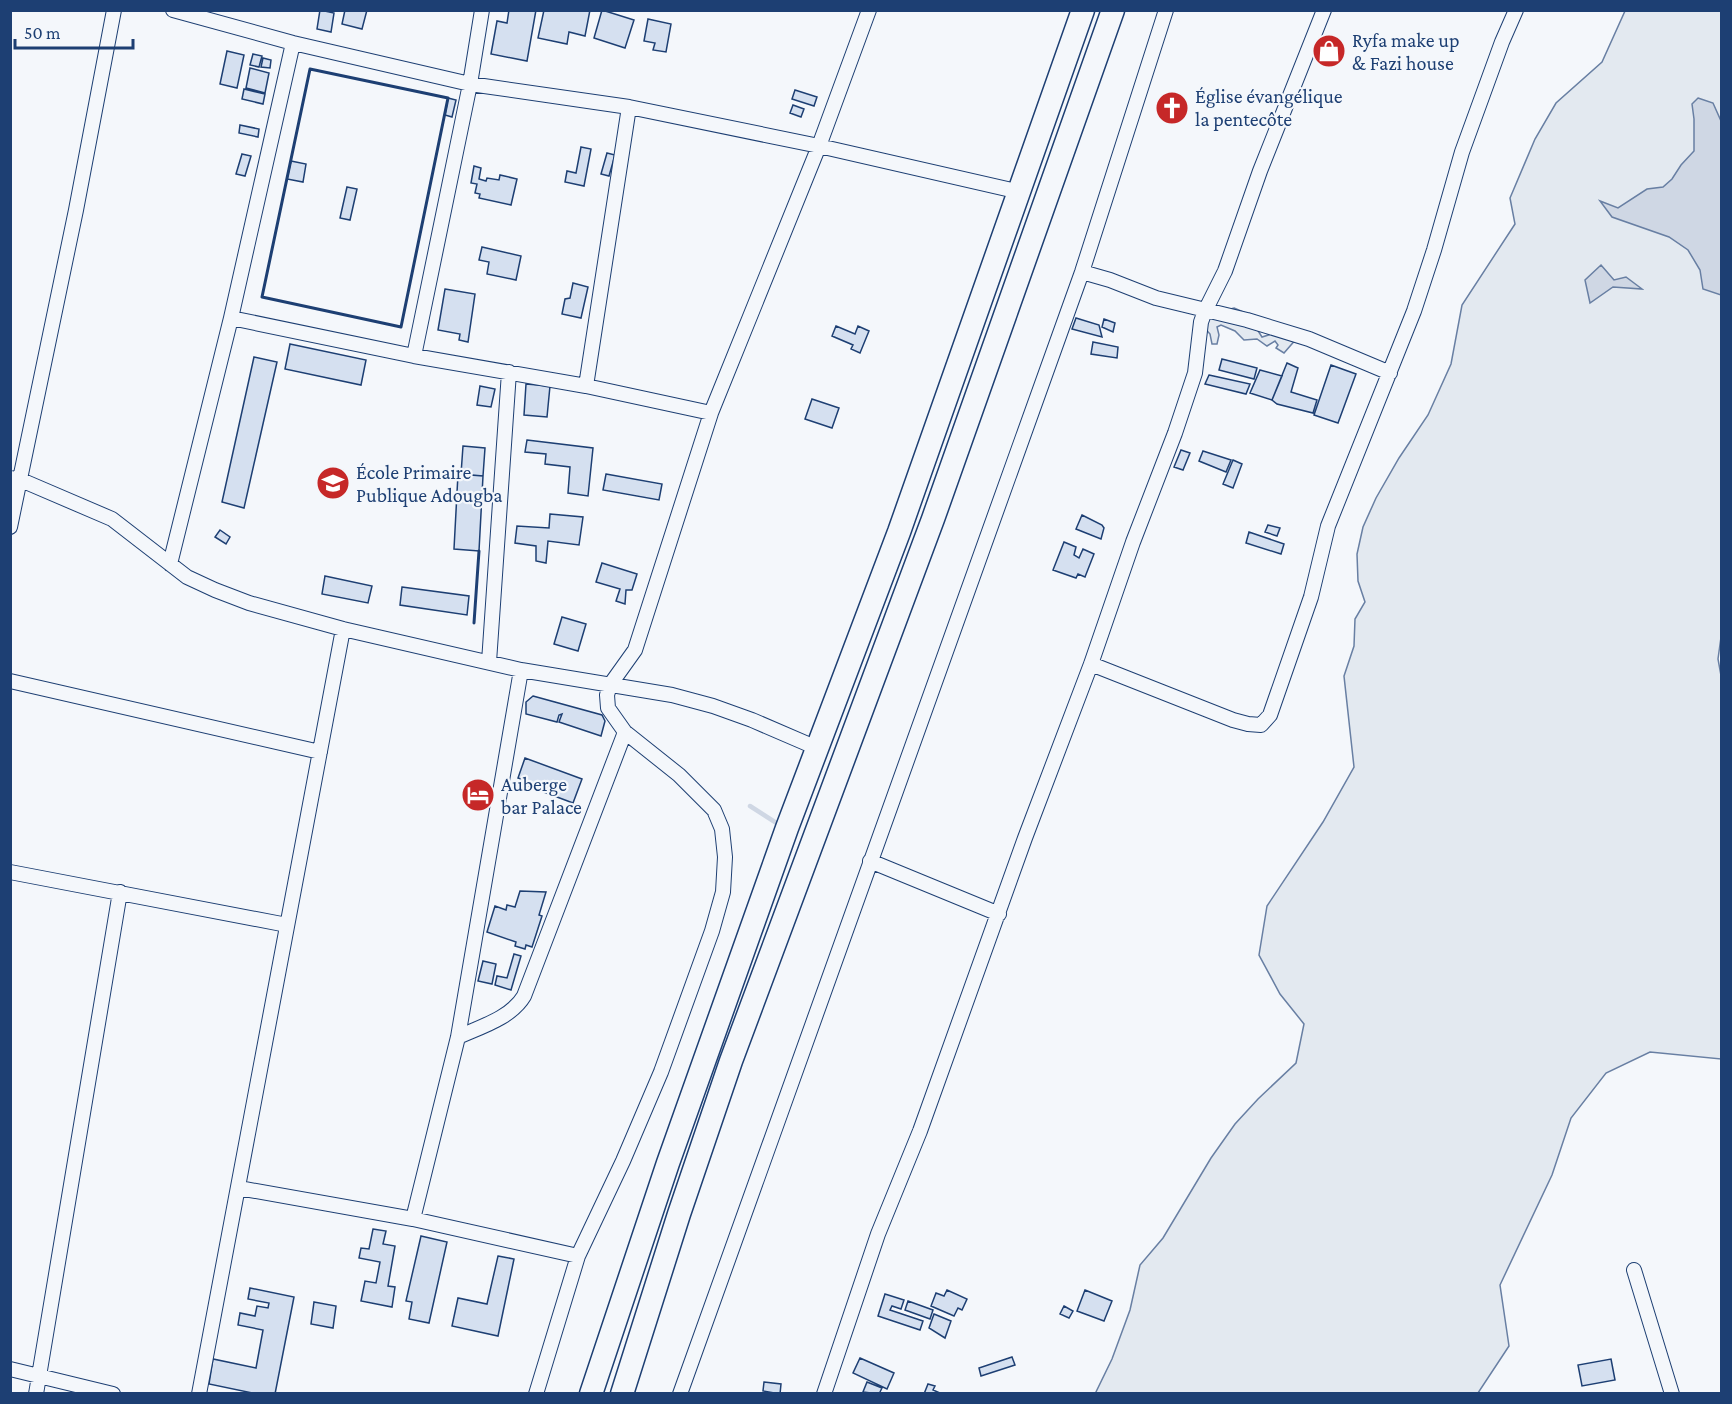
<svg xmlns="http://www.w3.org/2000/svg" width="1732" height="1404" font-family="'Crimson Pro',serif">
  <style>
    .green { fill: #e3e9f0; stroke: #687fa3; stroke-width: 1.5 }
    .water { fill: #cfd7e4; stroke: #687fa3; stroke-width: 1.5 }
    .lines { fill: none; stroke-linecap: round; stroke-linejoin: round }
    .stream { stroke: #cfd7e4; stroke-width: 4.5 }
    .building { fill: #d5e0f0; stroke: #1d3f73; stroke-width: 1.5 }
    .street-casing { stroke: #1d3f73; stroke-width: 16 }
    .primary-casing { stroke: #1d3f73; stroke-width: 25 }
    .street { stroke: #f4f7fb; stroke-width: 14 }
    .primary { stroke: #f4f7fb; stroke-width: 22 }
    .wall { stroke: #1d3f73; stroke-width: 3 }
    .labels { text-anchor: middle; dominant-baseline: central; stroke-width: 4.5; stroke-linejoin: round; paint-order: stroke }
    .poi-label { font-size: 20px; fill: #1d3f73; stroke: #f4f7fb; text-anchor: start }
  </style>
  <rect width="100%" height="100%" fill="#f4f7fb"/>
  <path class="green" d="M1625,11H1721L1722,630L1718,659L1722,681L1721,1059L1650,1052L1606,1073L1571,1118L1552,1175L1500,1285L1509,1346L1478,1393L1095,1394L1112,1359L1130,1310L1140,1265L1163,1238L1211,1158L1235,1124L1258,1099L1296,1063L1304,1024L1280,994L1259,955L1267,906L1323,822L1354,767L1344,676L1354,646L1355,619L1365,602L1358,581L1357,554L1363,527L1376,498L1399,458L1428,415L1451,364L1462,305L1515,224L1510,198L1535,139L1556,103L1602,62Z
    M1234,308L1257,318L1255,326L1262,337L1278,332L1297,338L1284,353L1276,348L1278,345L1275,341L1267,346L1257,339L1244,340L1235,331L1221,325L1217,327L1219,335L1217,344H1212L1210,334L1203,326L1204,316Z"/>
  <path class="water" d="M1698,98L1713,103L1721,121V295L1703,289L1700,270L1688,250L1669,237L1612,217L1600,201L1618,208L1647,189L1663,187L1672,179L1681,165L1694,151V119L1692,104Z
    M1601,265L1614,280L1626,277L1642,289L1613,287L1590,303L1585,280Z"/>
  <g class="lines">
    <path class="stream" d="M750,806L778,824"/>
  </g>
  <path class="building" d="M320,10L334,13L331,32L317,29Z
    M345,10H367L362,29L342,24Z
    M509,10H536L527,61L491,54L497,21L507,23Z
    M544,10H590L585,36L569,32L567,44L538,38Z
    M602,10L634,20L625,48L594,38Z
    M648,19L671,24L666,52L653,50L655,43L644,41Z
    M227,51L244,55L237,88L220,84Z
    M253,54L262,56L259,67L250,65Z
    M263,58L271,60L270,68L261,67Z
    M250,68L269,73L265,93L246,88Z
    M244,89L265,94L263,104L242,99Z
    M795,90L817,97L814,106L792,99Z
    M448,98L456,100L452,117L445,115Z
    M793,105L804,109L801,117L790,113Z
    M240,125L259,129L258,137L239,133Z
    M581,147L591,149L584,186L565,182L567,171L576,173Z
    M607,153L615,155L609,176L601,174Z
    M242,154L251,156L245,176L236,174Z
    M291,161L306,164L303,182L287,179Z
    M474,166L481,168L479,179L486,181L487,178L499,180L500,175L517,179L511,205L479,198L480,194L475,193L477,184L471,183Z
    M347,187L357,189L350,220L340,218Z
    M482,247L521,256L516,280L487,274L489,262L479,260Z
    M573,283L588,287L581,318L562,314L565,299L570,298Z
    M445,289L475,294L468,342L459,340L460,334L438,330Z
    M1076,318L1099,325L1102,337L1072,329Z
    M1104,319L1115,323L1113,332L1102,327Z
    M836,326L855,334L858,326L869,331L860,353L851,349L853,345L832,336Z
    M1093,342L1118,347L1117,358L1091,354Z
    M290,344L366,360L361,385L285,369Z
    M254,357L277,362L244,508L222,502Z
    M1222,359L1257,368L1254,379L1219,370Z
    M1287,363L1298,368L1291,392L1317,400L1313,413L1277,404L1272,400Z
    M1331,365L1356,374L1338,423L1314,415Z
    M1260,370L1282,376L1272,400L1250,393Z
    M1209,375L1250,384L1246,394L1205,384Z
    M526,384L550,386L547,417L524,415Z
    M480,386L495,389L491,407L477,405Z
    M812,399L839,408L832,428L805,419Z
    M527,440L593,448L588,496L568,493L570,467L545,464L546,454L525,452Z
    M463,446L485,448L483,476L461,474Z
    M1181,450L1190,453L1183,470L1174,467Z
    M1203,451L1231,460L1226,472L1199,461Z
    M1233,460L1242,464L1233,488L1223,484Z
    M458,474L483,476L479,551L454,549Z
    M606,474L662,484L659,500L603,490Z
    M550,514L583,517L579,545L548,541L546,563L536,561V546L515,543L517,526L549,528Z
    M1082,515L1102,525L1104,528L1101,539L1076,529Z
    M1268,525L1280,528L1277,536L1265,532Z
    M220,530L230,537L226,544L215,537Z
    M1249,532L1284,544L1281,554L1246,543Z
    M1064,542L1076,547L1074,555L1079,558L1083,549L1094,554L1085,577L1078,574L1076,578L1053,570Z
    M602,563L637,574L632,590H626L625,604L616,601L620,589L596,582Z
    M325,576L372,586L368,603L322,594Z
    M402,587L469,596L467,615L400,605Z
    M562,617L586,624L578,651L554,644Z
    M533,696L602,715L605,721L601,736L559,722L562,714L559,715L557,722L526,714V702Z
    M525,758L582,779L573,803L525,785L527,781L518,778Z
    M520,891L546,892L539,915L542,916L532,947L526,945L525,949L515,946L516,942L487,932L495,906L506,910L507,905L515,907Z
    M514,954L521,956L511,990L495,985L497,976L507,978Z
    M483,961L496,964L492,984L478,981Z
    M373,1229L386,1231L383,1244L395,1246L388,1286L395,1287L392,1307L361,1301L365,1281L376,1283L380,1262L359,1258L361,1248L369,1249Z
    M421,1236L447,1242L429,1323L409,1319L412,1302L406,1301Z
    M498,1256L514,1259L498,1336L452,1326L458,1298L487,1304Z
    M250,1288L294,1297L275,1394H257L209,1384L213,1359L256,1368L263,1330L238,1325L240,1313L255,1316L257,1306L268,1308L269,1303L248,1299Z
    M947,1290L967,1299L962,1310L958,1308L954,1316L931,1306L936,1293L944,1296Z
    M1085,1290L1112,1301L1104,1321L1077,1311Z
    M885,1294L904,1300L901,1309L892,1306L890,1310L923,1321L920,1330L878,1316Z
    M908,1301L933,1310L930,1319L905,1310Z
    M314,1302L336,1306L333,1328L311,1324Z
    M1064,1306L1073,1311L1069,1318L1060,1314Z
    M934,1314L951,1321L945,1338L929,1328Z
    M1012,1357L1015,1365L981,1376L979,1368Z
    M860,1358L894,1373L887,1389L853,1373Z
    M1611,1359L1615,1380L1582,1386L1578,1365Z
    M764,1382L781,1384L780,1394L763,1391Z
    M867,1382L882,1388L879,1394L863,1392Z
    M928,1384L935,1386L933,1390L942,1394H924Z"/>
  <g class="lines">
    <g class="street-casing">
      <path id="street" d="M173,10L293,43L470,84L629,107L819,146L1020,192
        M1082,272L1110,280L1156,298L1247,320L1309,339L1390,373
        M231,318L414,356L586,386L711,413
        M414,356L470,84L482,10
        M586,386L629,107
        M10,478L21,480L112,519L187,577L215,590L249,603L343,629L521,670L672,695L713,706L752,720L817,748
        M10,527L76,210L114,10
        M170,564L231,318L293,43
        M489,662L509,372
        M1091,664L1233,720L1248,724L1261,725L1270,715L1311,597L1328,526L1414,311L1434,250L1462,152L1502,42L1516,10
        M10,681L320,752
        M870,861L999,914
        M10,872L287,925
        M458,1037C480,1027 511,1018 524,996L625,732
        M239,1188L413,1219L578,1256
        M413,1219L458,1037L521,670
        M1634,1270L1672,1394
        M10,1369L113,1394
        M36,1394L120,892
        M199,1394L343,629
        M536,1394L578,1256L623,1161L661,1072L712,931L723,892L725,857L722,829L714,810L679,775L625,732L608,708L607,695L610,685L635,650L711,413L819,146L869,10
        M680,1394L1082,272L1166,10
        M824,1394L878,1234L920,1131L1025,838L1091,664L1133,542L1175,433L1195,373L1201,322L1205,311L1225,271L1260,171L1324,10"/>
    </g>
    <g class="primary-casing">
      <path id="primary" d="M591,1394L668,1163L787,828L899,532L1083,10
        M622,1394L679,1214L731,1061L933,519L1113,10"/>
    </g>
    <use href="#street" class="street"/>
    <use href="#primary" class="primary"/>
    <path class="wall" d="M310,69L448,98L401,327L262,297Z
      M474,623L479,551"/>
  </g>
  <defs>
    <g id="shop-disc" transform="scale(1.725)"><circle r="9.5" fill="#c62828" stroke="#f4f7fb"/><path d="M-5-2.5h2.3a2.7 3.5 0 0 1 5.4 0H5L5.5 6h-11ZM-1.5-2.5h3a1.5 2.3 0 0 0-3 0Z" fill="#fff"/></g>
    <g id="church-disc" transform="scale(1.725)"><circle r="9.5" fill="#c62828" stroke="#f4f7fb"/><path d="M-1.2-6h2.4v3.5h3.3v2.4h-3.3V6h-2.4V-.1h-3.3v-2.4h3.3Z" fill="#fff"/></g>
    <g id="school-disc" transform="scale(1.725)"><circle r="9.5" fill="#c62828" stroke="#f4f7fb"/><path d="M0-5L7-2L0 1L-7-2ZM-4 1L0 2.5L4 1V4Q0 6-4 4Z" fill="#fff"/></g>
    <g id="hotel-disc" transform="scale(1.725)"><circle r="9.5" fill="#c62828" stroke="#f4f7fb"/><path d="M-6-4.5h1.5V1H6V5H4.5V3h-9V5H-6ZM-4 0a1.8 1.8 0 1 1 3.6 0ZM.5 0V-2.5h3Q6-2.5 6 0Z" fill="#fff"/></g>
  </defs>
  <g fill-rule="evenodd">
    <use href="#shop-disc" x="1329" y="51"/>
    <use href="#church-disc" x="1172" y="108"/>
    <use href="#school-disc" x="333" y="483"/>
    <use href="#hotel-disc" x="478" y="795"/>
  </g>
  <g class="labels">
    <g class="poi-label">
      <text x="1352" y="40">Ryfa make up<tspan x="1352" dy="23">&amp; Fazi house</tspan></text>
      <text x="1195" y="96">Église évangélique<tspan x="1195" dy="23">la pentecôte</tspan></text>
      <text x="356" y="472">École Primaire<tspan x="356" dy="23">Publique Adougba</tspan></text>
      <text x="501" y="784">Auberge<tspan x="501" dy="23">bar Palace</tspan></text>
    </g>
  </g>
  <rect width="1732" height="1404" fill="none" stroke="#1d3f73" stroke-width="24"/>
  <path d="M15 39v9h118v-9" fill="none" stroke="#1d3f73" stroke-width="3"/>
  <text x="24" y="39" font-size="18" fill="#1d3f73" stroke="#f4f7fb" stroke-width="4.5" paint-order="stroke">50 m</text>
</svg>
